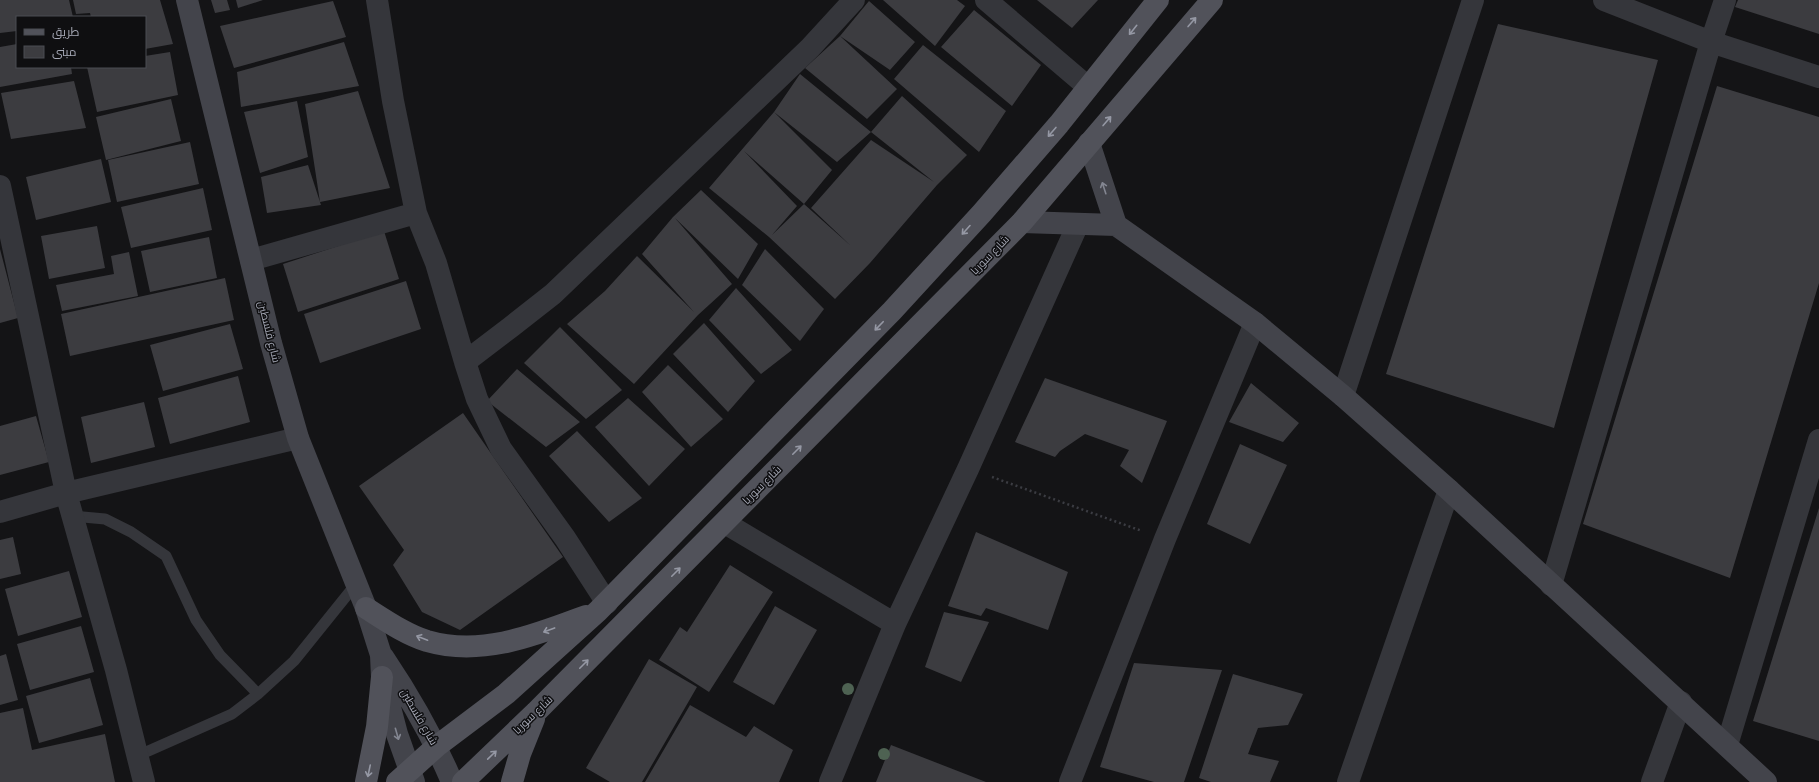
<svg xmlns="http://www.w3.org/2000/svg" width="1819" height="782" font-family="'Nunito Sans',Cairo,sans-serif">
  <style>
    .building { fill: #3c3c40 }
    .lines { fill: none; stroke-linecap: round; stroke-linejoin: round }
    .path { stroke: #3b3c42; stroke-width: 2.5; stroke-dasharray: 2 3; stroke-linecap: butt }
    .lane { stroke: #35363b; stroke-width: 11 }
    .street { stroke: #35363b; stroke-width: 22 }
    .secondary { stroke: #43444b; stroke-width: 22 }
    .primary { stroke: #51525a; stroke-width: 22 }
    .tree { fill: #4e6252 }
    .oneway { stroke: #9598a4 }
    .oneway2 { stroke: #838691 }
    .labels { text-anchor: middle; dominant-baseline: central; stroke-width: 3; stroke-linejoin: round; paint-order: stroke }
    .street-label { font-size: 11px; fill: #a6a9b6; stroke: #0f0f11 }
  </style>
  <rect width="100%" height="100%" fill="#141416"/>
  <path class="building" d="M0,0H69L73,17H17V31L0,33Z
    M73,0H160L173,44L145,49V17H91L90,13L76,14Z
    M211,0H227L230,10L215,13Z
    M236,0H263L238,8Z
    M883,0H957L965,6L935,46Z
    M1037,0H1098L1072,28Z
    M1738,0H1819V34L1735,7Z
    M333,1L346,37L234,68L220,26Z
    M869,1L915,42L890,70L840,36Z
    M974,10L1041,65L1012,106L941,47Z
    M1498,24L1658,60L1554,428L1386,374Z
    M840,36L897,89L867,119L805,68Z
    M344,42L359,86L241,107L237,72Z
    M17,44V67H71L72,74L0,87V47Z
    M923,45L1006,111L979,152L894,79Z
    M170,52L178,95L97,112L87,67H145V56Z
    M800,74L871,132L837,162L774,112Z
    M74,81L86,128L11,139L1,93Z
    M1717,86L1819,117V283L1730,578L1583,524Z
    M358,91L390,188L320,202L321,205L267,213L261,177L308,165L320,202L305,104Z
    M902,96L967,155L937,185L870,263L835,299L769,237L709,188L774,112L832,170L804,204L744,151L797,206L772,235L804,204L851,246L811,208L871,140L934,182L871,132Z
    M171,99L181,141L106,160L96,117Z
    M297,101L308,157L260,173L244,112Z
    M190,142L199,184L117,202L108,160Z
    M101,159L111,202L36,220L26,177Z
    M203,188L212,230L131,248L121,207Z
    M701,190L758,244L738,279L675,218L732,284L698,315L634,384L567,324L605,291L637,256L694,312L642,254L673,217Z
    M97,226L105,268L49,279L41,236Z
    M384,231L399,279L298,312L283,264Z
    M209,237L217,278L150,292L141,251Z
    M0,249L18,318L0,323Z
    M765,249L824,309L800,341L742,285Z
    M129,252L138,296L62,311L56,285L114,274L111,256Z
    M225,278L234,320L70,356L61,314Z
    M406,281L421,329L320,363L304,314Z
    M736,288L792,350L761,374L709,320Z
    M704,323L755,381L728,412L673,354Z
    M230,324L243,369L163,391L150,345Z
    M560,327L622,390L586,419L524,363Z
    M668,365L723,419L691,447L642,392Z
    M517,369L580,422L546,447L487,401Z
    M238,376L250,422L170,444L158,398Z
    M1045,378L1167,421L1142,483L1120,466L1129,450L1085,434L1060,451L1055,457L1015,442Z
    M1251,383L1299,423L1283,442L1229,422Z
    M628,398L685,449L649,486L595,427Z
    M144,402L155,447L91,463L81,417Z
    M463,413L563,557L460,630L422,612L393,565L404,550L359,486Z
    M36,416L49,462L0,475V426Z
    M577,431L642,498L609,522L549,456Z
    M1240,444L1287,465L1250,544L1207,524Z
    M1819,508V741L1753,721Z
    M976,532L1068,572L1048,630L986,608L981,616L948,606Z
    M13,537L21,574L0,579V540Z
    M730,565L773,592L709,692L659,660L680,627L687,632Z
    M69,571L82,617L18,636L5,589Z
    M775,606L817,630L774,705L733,682Z
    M944,612L989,622L961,682L925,667Z
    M81,626L94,672L30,690L17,644Z
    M6,654L18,700L0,705V656Z
    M649,659L697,687L642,782H610L586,768Z
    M1134,663L1222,670L1184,782H1154L1100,767Z
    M1233,674L1303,694L1288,725L1258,728L1248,754L1279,761L1270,782H1211L1199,778Z
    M90,678L103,725L39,743L26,696Z
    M690,705L746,737L754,726L793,750L779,782H645Z
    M23,708L32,750L105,734L115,782H0V713Z
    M891,745L986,782H876Z"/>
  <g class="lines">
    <path class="path" d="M992,477L1142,531"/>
    <path class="lane" d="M72,516L105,519L131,532L166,556L196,620L220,655L258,694
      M137,756L232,714L258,694L294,661L356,584"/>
    <path class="street" d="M377,0L393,101L416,213L436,263L465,362L511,327L553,294L810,48L854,0
      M986,0L1088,87
      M1604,0L1711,42L1819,77
      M0,186L66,493L116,670L144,782
      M251,260L416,213
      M465,362L477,399L501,449L565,538L607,603
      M1343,396L1473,0
      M0,512L66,493L298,438
      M725,523L895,624
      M1551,585L1711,42L1725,0
      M1727,745L1819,440
      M830,782L895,624L968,469L1078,224
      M1070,782L1165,539L1255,323
      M1348,782L1449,490
      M1652,782L1681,702"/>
    <path class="secondary" d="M187,0L271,343L298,438L366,608L381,655L382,677L397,734L414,782
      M1089,143L1116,225
      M1022,222L1116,225L1255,323L1343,396L1449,490L1766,782
      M383,657C410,697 433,737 452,782"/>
    <path class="primary" d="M366,608C385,620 405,634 427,641C482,657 535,635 586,616
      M366,782L377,727L382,677
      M397,782L437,746L506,694L598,611L892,311L982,213L1059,124L1158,0
      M463,782L536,712L1022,222L1212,0
      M512,782L520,754L534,719"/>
  </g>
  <g class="tree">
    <circle cx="848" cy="689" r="6"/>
    <circle cx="884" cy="754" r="6"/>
  </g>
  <defs><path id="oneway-shaft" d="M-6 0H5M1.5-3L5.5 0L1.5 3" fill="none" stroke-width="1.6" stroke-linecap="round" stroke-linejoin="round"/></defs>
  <g class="oneway">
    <use href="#oneway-shaft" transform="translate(1192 22) rotate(-49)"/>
    <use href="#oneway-shaft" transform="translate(1133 30) rotate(129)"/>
    <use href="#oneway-shaft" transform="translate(1107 121) rotate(-49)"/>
    <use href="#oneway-shaft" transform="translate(1052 132) rotate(131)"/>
    <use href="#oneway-shaft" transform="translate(966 230) rotate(132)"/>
    <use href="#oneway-shaft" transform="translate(879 326) rotate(134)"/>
    <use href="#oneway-shaft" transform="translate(797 450) rotate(-45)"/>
    <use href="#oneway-shaft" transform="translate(676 572) rotate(-45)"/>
    <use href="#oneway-shaft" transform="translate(549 630) rotate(160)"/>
    <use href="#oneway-shaft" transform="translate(422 638) rotate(-159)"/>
    <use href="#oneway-shaft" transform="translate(584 664) rotate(-45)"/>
    <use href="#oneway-shaft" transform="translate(492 755) rotate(-44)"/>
    <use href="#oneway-shaft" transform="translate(369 771) rotate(102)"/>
  </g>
  <g class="oneway2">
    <use href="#oneway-shaft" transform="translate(1104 188) rotate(-108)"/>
    <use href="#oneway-shaft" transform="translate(397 734) rotate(74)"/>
  </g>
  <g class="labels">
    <g class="street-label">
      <text transform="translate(990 255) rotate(-46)">شارع سوريا</text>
      <text transform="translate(269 332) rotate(76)">شارع فلسطين</text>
      <text transform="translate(762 485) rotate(-45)">شارع سوريا</text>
      <text transform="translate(533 715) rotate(-44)">شارع سوريا</text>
      <text transform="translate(419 717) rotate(60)">شارع فلسطين</text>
    </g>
  </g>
  <rect x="16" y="16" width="130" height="52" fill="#0f0f11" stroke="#4b4d53"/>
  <rect x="24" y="29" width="20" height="6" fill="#51525a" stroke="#4b4d53"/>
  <text x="52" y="36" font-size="12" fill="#a6a9b6">طريق</text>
  <rect x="24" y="46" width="20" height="12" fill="#3c3c40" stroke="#4b4d53"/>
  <text x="52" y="56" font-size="12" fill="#a6a9b6">مبنى</text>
</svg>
